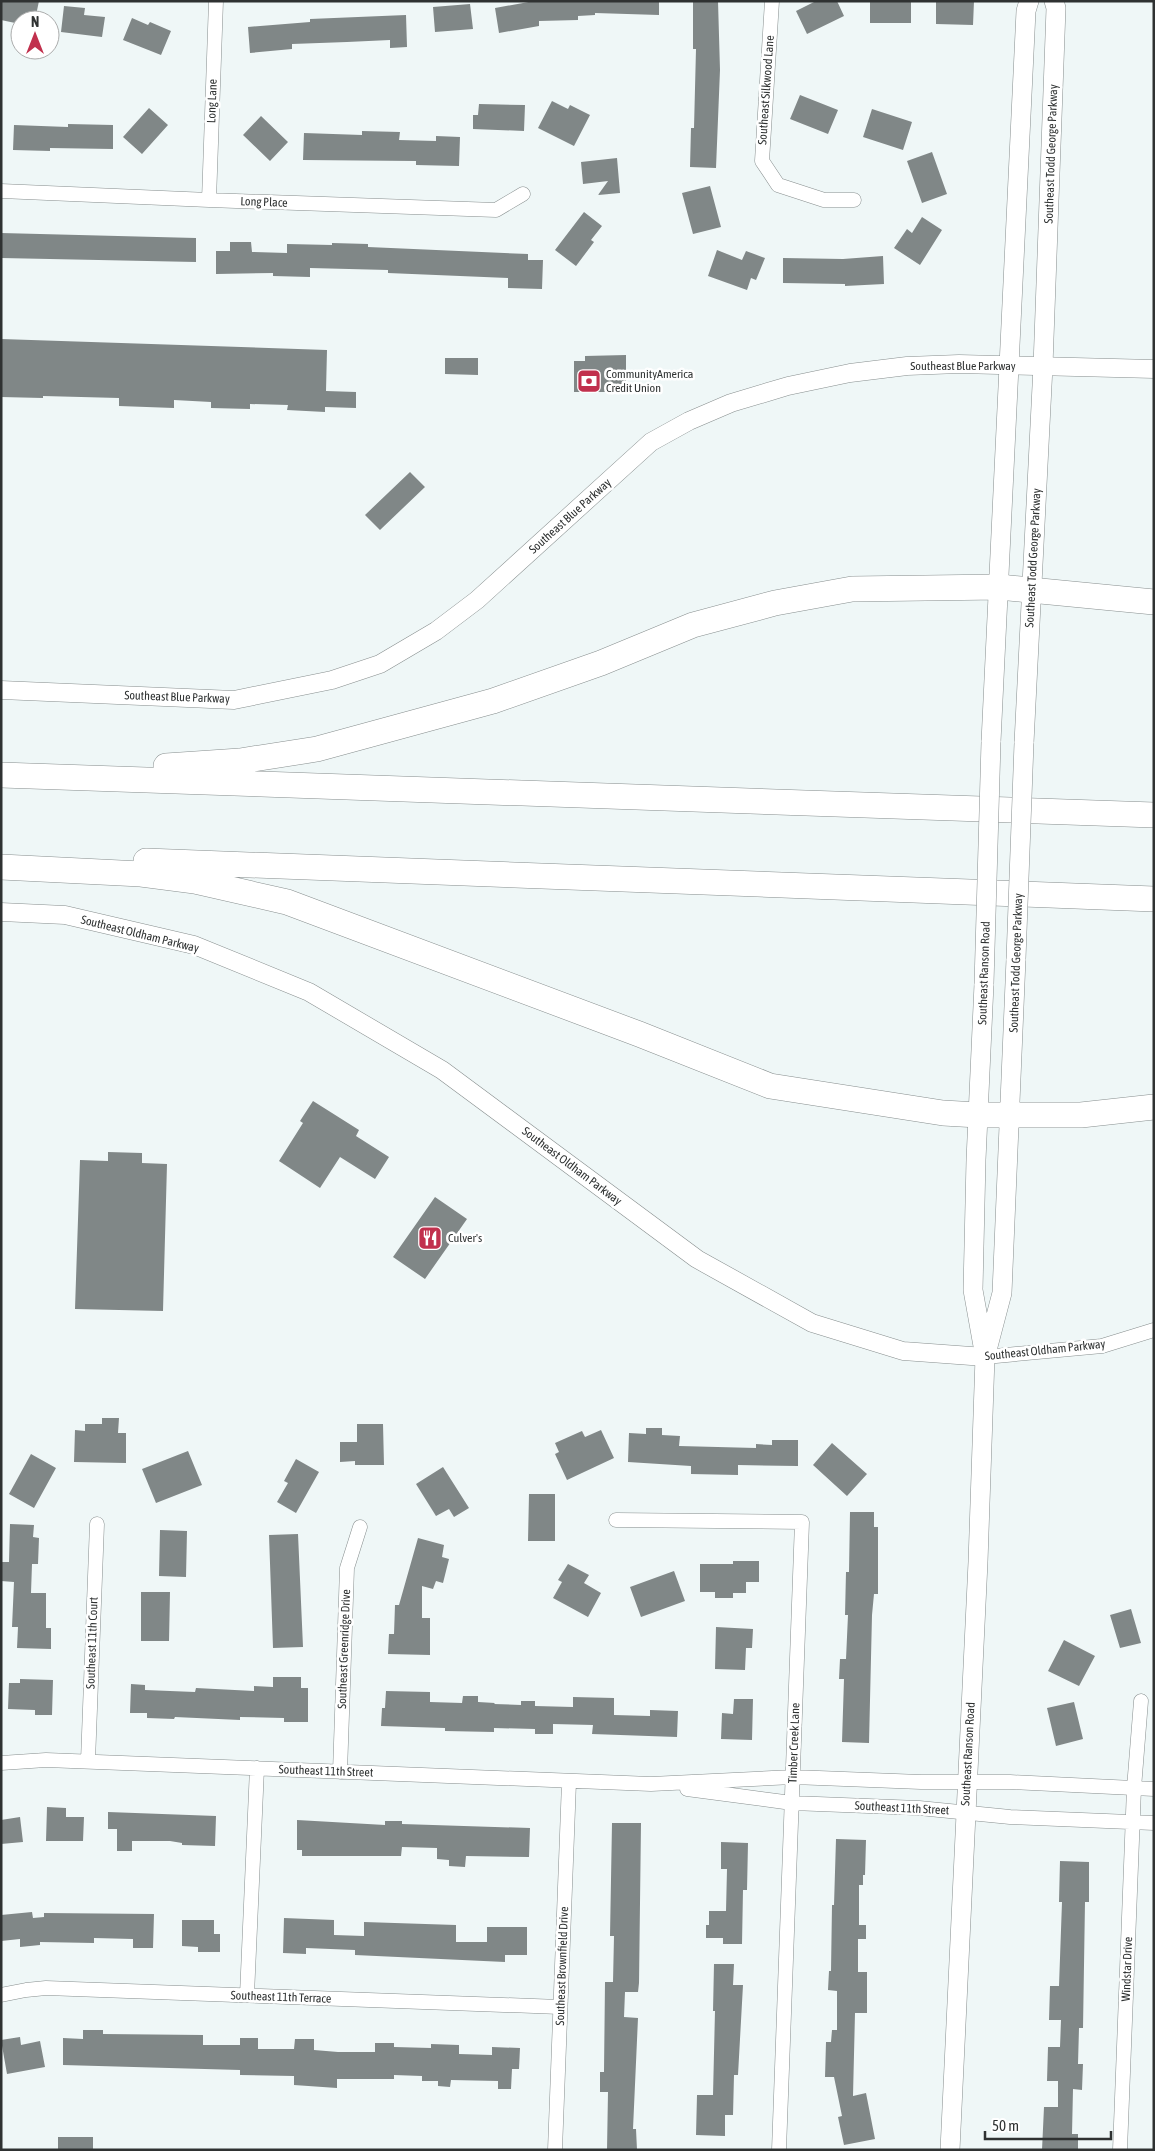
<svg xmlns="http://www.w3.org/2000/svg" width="1155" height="2151" font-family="'Asap Condensed',sans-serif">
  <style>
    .building { fill: #808787 }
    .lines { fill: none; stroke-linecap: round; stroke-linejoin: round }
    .minor-casing { stroke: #878e8e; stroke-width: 15 }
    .tertiary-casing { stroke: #878e8e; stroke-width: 19 }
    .secondary-casing { stroke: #878e8e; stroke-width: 20 }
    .motorway-casing { stroke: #878e8e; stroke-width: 26 }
    .minor { stroke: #fff; stroke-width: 14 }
    .tertiary { stroke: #fff; stroke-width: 18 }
    .secondary { stroke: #fff; stroke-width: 19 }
    .motorway { stroke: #fff; stroke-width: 25 }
    .secondary-bridge-casing { stroke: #878e8e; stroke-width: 20; stroke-linecap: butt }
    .secondary-bridge { stroke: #fff; stroke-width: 19 }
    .labels { text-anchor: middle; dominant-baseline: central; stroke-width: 5; stroke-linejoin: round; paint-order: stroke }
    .street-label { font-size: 12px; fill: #2f3232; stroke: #fff }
    .poi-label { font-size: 12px; fill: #2f3232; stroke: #fff; text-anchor: start }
  </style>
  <rect width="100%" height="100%" fill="#eff7f7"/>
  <path class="building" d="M1,1H39L35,20H20V24L1,20Z
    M534,1H659V15L595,13V15L578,16V20L539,21V26L499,33L495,8Z
    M693,1H718L720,70L716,168L690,167L691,128H694L696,49H693Z
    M816,1H837L844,16L807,34L796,11Z
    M870,1H911V23H870Z
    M936,1H974L973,25L936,24Z
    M470,4L473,29L435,32L433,7Z
    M64,6L85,8L84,15L105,17L102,37L61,32Z
    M406,15L407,47L390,48V40L347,42L292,44V49L250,53L248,27L310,22V19Z
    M132,18L148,25L150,22L171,31L161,55L123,40Z
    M800,95L838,110L828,134L790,119Z
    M552,101L568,109L570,105L590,115L574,146L538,128Z
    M479,104L525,105L524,131L473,129V115H478Z
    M149,108L168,125L142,154L123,137Z
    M872,109L912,122L903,150L863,137Z
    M261,116L288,142L270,161L243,135Z
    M68,124L113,125V149L50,148V151L13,150L14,125L68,127Z
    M362,131L400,132L399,140L436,141V136L460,137L459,166L416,165V161L303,160L304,133L362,135Z
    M932,152L947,194L922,203L907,161Z
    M617,158L620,193L598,195L608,181L583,184L581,162Z
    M710,186L721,227L693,234L682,193Z
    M584,212L602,226L591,240L594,242L576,266L555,250Z
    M922,217L942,230L920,265L894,248L907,229L912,233Z
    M1,233L196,238V262L1,258Z
    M230,242H251L252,252L287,253V244L332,245V243L368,244V247L528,254V260H543L542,289L508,288V278L388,273V270L310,268V277L273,276V273L216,274V251H230Z
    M717,250L742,260L746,251L765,258L756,280L751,278L747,290L708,276Z
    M883,256L884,284L845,286V284L783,283V258L843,259Z
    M1,339L327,350L326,391L356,392V408L325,407V412L287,410L288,405L250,404V409L211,408V402L174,400V408L119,406V398L43,396V398L1,397Z
    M626,355V385H615V392H574V361H585V356Z
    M445,358H478V375L445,374Z
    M410,472L425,487L380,530L365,515Z
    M313,1101L359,1130L356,1136L389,1157L375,1179L340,1157L320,1188L279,1161L303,1123L300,1121Z
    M108,1152L142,1153V1163L167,1164L163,1311L75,1309L80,1160L108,1161Z
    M435,1197L467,1219L425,1279L393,1257Z
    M102,1418H119L118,1433H126V1463L74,1462L75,1430L85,1431V1424H102Z
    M357,1424H383L384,1465H355V1461L340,1462V1442H357Z
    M646,1428H662V1435L680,1436L679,1446L756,1448V1444L772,1445V1440H798V1466L738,1465V1475L691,1474V1466L628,1462L629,1433L646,1434Z
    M601,1430L614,1458L567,1480L555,1454L559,1452L555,1443L582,1431L585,1437Z
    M832,1443L867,1474L847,1496L813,1465Z
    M188,1451L202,1485L156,1503L142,1469Z
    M31,1454L56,1468L34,1508L9,1494Z
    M296,1459L319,1472L296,1513L277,1502L288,1483L284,1481Z
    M443,1467L469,1508L454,1517L449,1509L436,1516L416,1484Z
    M529,1494H555V1541H528Z
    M850,1512H874V1527H878V1594H874L872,1615L869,1743L842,1742L844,1679H839L840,1659H846L848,1615H845L846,1572H849Z
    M10,1524L34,1525L33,1537L39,1538L38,1564H32L31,1593H46V1628H51V1649L17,1648L18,1627H12L14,1582L1,1581V1562H9Z
    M160,1530L187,1531L186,1577L159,1576Z
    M298,1534L303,1647L273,1648L269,1535Z
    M418,1538L444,1545L442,1557L449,1559L443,1583L436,1581L433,1589L422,1586V1618H430V1655L388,1654L389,1634H394L395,1605H399Z
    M733,1561H759V1582H746V1593H733V1598H715V1592H700V1564H733Z
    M568,1564L589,1575L584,1583L601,1593L588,1617L553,1598L562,1582L558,1580Z
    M674,1571L685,1601L641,1617L630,1587Z
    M141,1592H170L169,1641H141Z
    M1131,1609L1141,1643L1120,1648L1110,1615Z
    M716,1627L753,1629L752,1648H746L745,1670L715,1669Z
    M1064,1640L1095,1656L1079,1686L1048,1671Z
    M273,1677H301V1688H308V1722H284V1718L240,1717V1720L175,1717L174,1719L147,1718V1713H130L131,1684L145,1685V1690L195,1692L196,1688L254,1691V1686L273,1687Z
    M20,1679L53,1680L52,1715H35V1710L8,1709L9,1683H20Z
    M386,1691L430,1692V1702L462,1703L463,1696H478V1702L495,1703L494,1704L521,1705V1701H535V1706L573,1707V1697L614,1698V1715L650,1716V1710L678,1711L677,1737L592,1734L593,1725L553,1724V1734H535V1729L494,1728V1732L445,1731V1728L381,1726L382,1708H385Z
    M734,1699H753L752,1740L721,1739L722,1713L733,1714Z
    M1074,1702L1083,1739L1056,1746L1047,1708Z
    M47,1807L66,1808V1817H84L83,1841H46Z
    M108,1812L216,1816L215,1846L182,1845V1843L170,1841H132V1851H117V1829H108Z
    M20,1817L23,1842L1,1844V1820Z
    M297,1820L385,1825V1821H402V1824L530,1828L529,1857L466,1856L465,1867L449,1866V1860L437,1859V1848L402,1847L401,1856H302V1850H297Z
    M612,1823H641L639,1983L638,1992H625L624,2017L638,2018L633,2129H636L637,2150H607L608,2092H600V2072H604L605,1982H613L614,1936H610Z
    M836,1839L866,1840L865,1875H863V1885H859V1925H866V1939H858V1972H867V2013H855L853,2096L866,2093L875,2139L844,2145L838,2117L842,2116L834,2077H825L826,2042H831L832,2030H837V1991L828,1990L829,1971H831L832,1905H834Z
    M721,1842L748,1843L747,1890H743L742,1944H723V1938H706V1925H709V1911H726L727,1869H721Z
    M1060,1861L1089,1862V1902H1085L1083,2028H1079L1078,2064H1083L1082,2090L1073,2089L1072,2134H1078V2150H1042L1044,2107H1058V2081H1047L1048,2047H1060L1061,2020H1049L1050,1986H1059L1062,1902H1059Z
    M32,1912L33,1918L44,1917V1913L154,1914L153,1948H133V1939L94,1938V1943L40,1942V1945L20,1947V1939L1,1941V1915Z
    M284,1918L334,1920V1935L364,1936V1922L456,1925V1942H487V1927H527V1955H505V1962L355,1955V1950L306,1948V1954L283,1953Z
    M182,1920H214V1934H220V1952H198V1947L182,1946Z
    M714,1964H734L733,1985H743L738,2075H734L733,2115H725V2136L696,2135L697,2095H713L715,2011H713Z
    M83,2030H103V2034L203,2035V2045H240V2038H258V2049H294L295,2039H314V2050L338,2052H375V2043H394V2047L431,2048V2044L459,2045V2054L492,2055V2047L520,2048L519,2069H512L511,2089H498V2081L451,2080L450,2087L438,2086V2081H422V2076L394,2075V2079H337V2088L294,2085V2076L240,2075V2070L63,2065V2038L83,2039Z
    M20,2037L21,2045L40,2041L45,2067L7,2074L1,2040Z
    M58,2137H93V2150H58Z"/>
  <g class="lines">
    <g class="minor-casing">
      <path id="minor" d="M772,1L762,161L778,185L824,200H854
        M1,191L209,200L496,210L523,194
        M209,200L216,1
        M985,1357L1102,1346L1154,1330
        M616,1520L802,1522L779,2150
        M88,1761L97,1524
        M1,1763L46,1760L651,1784L793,1777L921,1782H1010L1154,1789
        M340,1772L347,1568L360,1527
        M687,1789L792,1803L919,1808L1010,1817L1154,1823
        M1,1995L26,1990L46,1988L560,2007
        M247,1995L257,1768
        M555,2150L569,1782
        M1120,2150L1134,1788L1141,1701"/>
    </g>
    <g class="tertiary-casing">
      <path id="tertiary" d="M1,690L234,700L332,680L380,664L436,631L477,600L651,442L689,421L731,403L788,386L850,373L907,366L959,364L1154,369
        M1,912L65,915L194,945L309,992L442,1070L697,1259L812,1323L903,1351L985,1357"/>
    </g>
    <g class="secondary-casing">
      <path id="secondary" d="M991,742L1026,11L1029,1
        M1024,743L1043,366L1056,8L1054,1
        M987,1350L1002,1293L1016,959
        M950,2150L978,1562L985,1357L973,1290L976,1160L984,984"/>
    </g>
    <g class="motorway-casing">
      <path id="motorway" d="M166,766L240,761L317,749L493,701L601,663L693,625L775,603L852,589L999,587L1154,602
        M1,775L1154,815
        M146,861L1154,899
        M1,867L141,874L195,881L287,902L639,1034L770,1086L943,1113L978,1115H1081L1154,1107"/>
    </g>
    <use href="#minor" class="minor"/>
    <use href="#tertiary" class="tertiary"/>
    <use href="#secondary" class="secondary"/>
    <use href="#motorway" class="motorway"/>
    <g class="secondary-bridge-casing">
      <path id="secondary-bridge" d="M1016,959L1024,743
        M984,984L991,742"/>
    </g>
    <use href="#secondary-bridge" class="secondary-bridge"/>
  </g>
  <defs>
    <g id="bank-square" transform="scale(1.25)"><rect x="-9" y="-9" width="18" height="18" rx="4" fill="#c1304d" stroke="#fff"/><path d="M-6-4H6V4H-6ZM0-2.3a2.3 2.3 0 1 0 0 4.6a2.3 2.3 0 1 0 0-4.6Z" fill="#fff"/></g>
    <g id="restaurant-square" transform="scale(1.25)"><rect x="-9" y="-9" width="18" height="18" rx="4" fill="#c1304d" stroke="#fff"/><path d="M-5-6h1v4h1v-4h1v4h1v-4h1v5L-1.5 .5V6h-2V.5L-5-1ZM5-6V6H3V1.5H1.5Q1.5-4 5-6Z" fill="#fff"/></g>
  </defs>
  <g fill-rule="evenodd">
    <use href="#bank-square" x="589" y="381"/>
    <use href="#restaurant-square" x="430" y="1238"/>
  </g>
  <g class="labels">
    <g class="street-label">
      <text transform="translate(766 90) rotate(-86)">Southeast Silkwood Lane</text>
      <text transform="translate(212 101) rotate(-88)">Long Lane</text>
      <text transform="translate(1051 154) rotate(-88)">Southeast Todd George Parkway</text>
      <text transform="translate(264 202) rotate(2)">Long Place</text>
      <text x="963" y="366">Southeast Blue Parkway</text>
      <text transform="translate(570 516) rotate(-42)">Southeast Blue Parkway</text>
      <text transform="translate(1033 558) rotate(-87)">Southeast Todd George Parkway</text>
      <text transform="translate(177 697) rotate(2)">Southeast Blue Parkway</text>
      <text transform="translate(140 934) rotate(14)">Southeast Oldham Parkway</text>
      <text transform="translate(1016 963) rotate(-88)">Southeast Todd George Parkway</text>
      <text transform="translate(984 973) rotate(-88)">Southeast Ranson Road</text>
      <text transform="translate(572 1166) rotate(37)">Southeast Oldham Parkway</text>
      <text transform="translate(1045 1350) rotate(-6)">Southeast Oldham Parkway</text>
      <text transform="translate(92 1643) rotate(-88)">Southeast 11th Court</text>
      <text transform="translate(344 1649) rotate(-88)">Southeast Greenridge Drive</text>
      <text transform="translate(794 1743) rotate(-88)">Timber Creek Lane</text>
      <text transform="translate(968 1754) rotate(-87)">Southeast Ranson Road</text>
      <text transform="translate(326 1771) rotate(2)">Southeast 11th Street</text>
      <text transform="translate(902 1808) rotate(3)">Southeast 11th Street</text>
      <text transform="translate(562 1966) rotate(-88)">Southeast Brownfield Drive</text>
      <text transform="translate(1127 1969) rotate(-88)">Windstar Drive</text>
      <text transform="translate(281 1997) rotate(2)">Southeast 11th Terrace</text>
    </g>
    <g class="poi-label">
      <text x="606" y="374">CommunityAmerica<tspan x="606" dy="14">Credit Union</tspan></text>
      <text x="448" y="1238">Culver's</text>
    </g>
  </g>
  <rect width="1155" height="2151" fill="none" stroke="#2f3232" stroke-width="5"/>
  <g transform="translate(35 35)"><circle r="24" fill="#ffffff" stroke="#acadad"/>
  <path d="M0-4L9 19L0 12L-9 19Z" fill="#c1304d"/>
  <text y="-8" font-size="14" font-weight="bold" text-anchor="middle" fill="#2f3232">N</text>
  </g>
  <path d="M985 2131v8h126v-8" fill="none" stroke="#2f3232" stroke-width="2.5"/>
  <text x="992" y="2131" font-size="15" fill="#2f3232" stroke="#ffffff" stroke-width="4" paint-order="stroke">50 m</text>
</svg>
